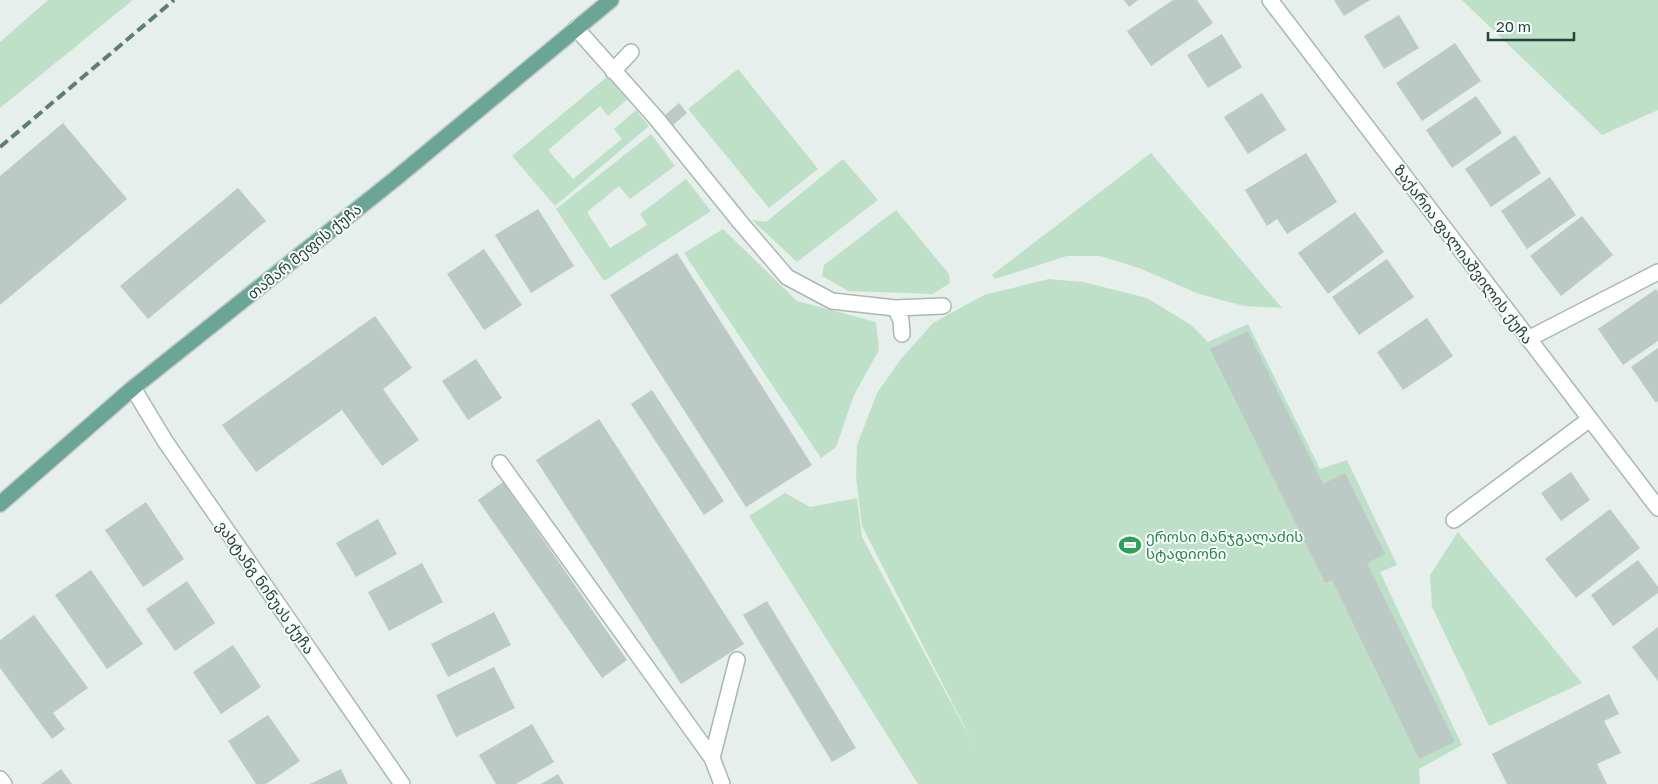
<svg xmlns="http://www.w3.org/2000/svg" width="1658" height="784" font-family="'Golos Text','Noto Sans Georgian',sans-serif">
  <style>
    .green { fill: #bfe0c8 }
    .building { fill: #bbcac4 }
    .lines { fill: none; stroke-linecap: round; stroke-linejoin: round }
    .minor-casing { stroke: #a8b8b2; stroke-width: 18 }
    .major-casing { stroke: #c2cac8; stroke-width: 18 }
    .minor { stroke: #fff; stroke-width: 15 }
    .major { stroke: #6aa596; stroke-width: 15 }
    .rail { stroke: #5f7d75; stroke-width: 4; stroke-dasharray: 10 5; stroke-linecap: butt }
    .labels { text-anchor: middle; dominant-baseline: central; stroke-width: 4; stroke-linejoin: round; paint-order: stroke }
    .street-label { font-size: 15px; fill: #24423a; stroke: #f7fbf9 }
    .leisure-label { font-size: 15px; fill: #27864d; stroke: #f7fbf9; text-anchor: start }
  </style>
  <rect width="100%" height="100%" fill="#e6efeb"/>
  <path class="green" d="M48,0H133L0,108V42Z
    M1462,0H1658V110L1602,135Z
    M738,69L818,169L769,208L688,109Z
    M608,76L628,99L608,116L600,106L548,150L573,179L622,139L614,129L636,110L649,126L555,206L512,156Z
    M651,134L675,166L630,199L619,186L587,212L610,248L647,225L640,214L686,179L711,211L604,281L556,209Z
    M1151,153L1282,308L1244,306L1199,294L1139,268L1100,256H1067L995,279L992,275Z
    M843,159L878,200L797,262L752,220L766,222Z
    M896,210L949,274L950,283L933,294L848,291L822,276L824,265Z
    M723,229L797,301L876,322L879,350L854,395L836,447L821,458L684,253Z
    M1049,279L1083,282L1147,298L1191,325L1208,342L1248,324L1320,469L1347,460L1397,565L1380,572L1462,745L1419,769L1420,784H918L749,516L785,493L810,507L857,498L862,537L976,749L862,526L856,476L857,445L877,393L901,359L933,323L984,295Z
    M1458,532L1582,683L1489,726L1432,607L1430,575Z"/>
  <path class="building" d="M1124,0H1138L1129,7Z
    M1173,0H1197L1213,23L1151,66L1127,31Z
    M1334,0H1370L1344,16Z
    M1399,15L1419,48L1384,69L1364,36Z
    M1222,34L1242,67L1208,88L1187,55Z
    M1455,43L1481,81L1422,121L1396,83Z
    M1262,93L1286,130L1248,154L1224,117Z
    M1476,96L1502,133L1452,168L1426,130Z
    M679,103L687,113L673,125L665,115Z
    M63,123L127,199L0,305V176Z
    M1515,135L1541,173L1491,207L1465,169Z
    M1306,153L1337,202L1287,234L1277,219L1267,226L1245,190Z
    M1550,177L1576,215L1527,249L1501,211Z
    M238,188L266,221L148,319L120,286Z
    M538,209L574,266L531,293L495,235Z
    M1355,212L1384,252L1328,294L1298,253Z
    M1582,216L1613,255L1561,296L1530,256Z
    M484,249L522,305L484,330L447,274Z
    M677,253L812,465L746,507L610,295Z
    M1387,259L1414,297L1359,335L1332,297Z
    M1656,289L1658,292V341L1623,365L1598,329Z
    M375,316L412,368L383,389L419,440L382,466L342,410L256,472L222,425Z
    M1427,318L1453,356L1403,390L1377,352Z
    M1248,331L1323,484L1345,473L1385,554L1367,563L1455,742L1419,759L1332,580L1325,583L1210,349Z
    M1658,348V401L1656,403L1631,367Z
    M476,359L502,398L468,420L442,381Z
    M652,390L724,501L704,515L631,404Z
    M599,419L744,644L681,684L536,460Z
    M1571,472L1590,500L1561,521L1541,493Z
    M503,482L627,660L602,678L478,500Z
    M146,502L184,559L143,587L105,530Z
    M1610,509L1640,548L1576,598L1545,559Z
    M378,519L397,554L356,577L336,543Z
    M1638,560L1658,587V593L1613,626L1591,595Z
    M422,563L443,602L389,631L368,592Z
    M91,570L143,644L107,669L55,595Z
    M187,581L215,623L175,651L146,609Z
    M767,601L856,748L832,762L743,615Z
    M494,612L511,645L448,677L431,644Z
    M34,615L88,688L53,713L65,729L52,739L0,668V640Z
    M1658,627V681L1632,647Z
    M233,645L261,687L221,714L193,672Z
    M494,667L515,708L456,737L436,695Z
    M1609,694L1619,714L1604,721L1621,753L1597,764L1607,784H1507L1492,754Z
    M268,715L300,761L266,784H256L228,741Z
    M532,724L554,762L516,784H496L479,755Z
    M61,769L72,784H41Z
    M341,769L348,784H310Z
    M558,774L564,784H541Z"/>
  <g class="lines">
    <g class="minor-casing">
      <path id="minor" d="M1270,0L1658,508
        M576,28L656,118L740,222L787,277L832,301L895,308L901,320L902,334
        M613,71L631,52
        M895,308L943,306
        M1528,339L1658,272
        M133,388L165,441L402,784
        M500,463L712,758L722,784
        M1454,520L1590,419
        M712,758L737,660
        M0,779L4,784"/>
    </g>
    <g class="major-casing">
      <path id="major" d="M0,504L133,388L395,179L611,0"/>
    </g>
    <use href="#minor" class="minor"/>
    <use href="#major" class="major"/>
    <path class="rail" d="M0,147L174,0"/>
  </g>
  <defs>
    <g id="stadium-bare" transform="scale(1.725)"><path d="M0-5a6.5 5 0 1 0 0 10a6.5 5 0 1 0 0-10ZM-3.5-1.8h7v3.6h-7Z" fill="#2e9e5b" stroke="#f7fbf9" stroke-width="2.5" paint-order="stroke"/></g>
  </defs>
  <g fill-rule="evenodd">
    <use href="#stadium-bare" x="1130" y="545"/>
  </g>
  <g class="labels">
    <g class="street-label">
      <text transform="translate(304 251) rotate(-39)">თამარ მეფის ქუჩა</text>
      <text transform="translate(1464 254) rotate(53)">ზაქარია ფალიაშვილის ქუჩა</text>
      <text transform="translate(266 587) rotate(55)">ვახტანგ ნინუას ქუჩა</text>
    </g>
    <g class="leisure-label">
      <text x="1146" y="536">ეროსი მანჯგალაძის<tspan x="1146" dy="17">სტადიონი</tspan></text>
    </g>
  </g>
  <path d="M1488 32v8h86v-8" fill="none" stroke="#24423a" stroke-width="2.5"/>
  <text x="1496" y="32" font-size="15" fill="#24423a" stroke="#f7fbf9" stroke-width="4" paint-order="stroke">20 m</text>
</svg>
